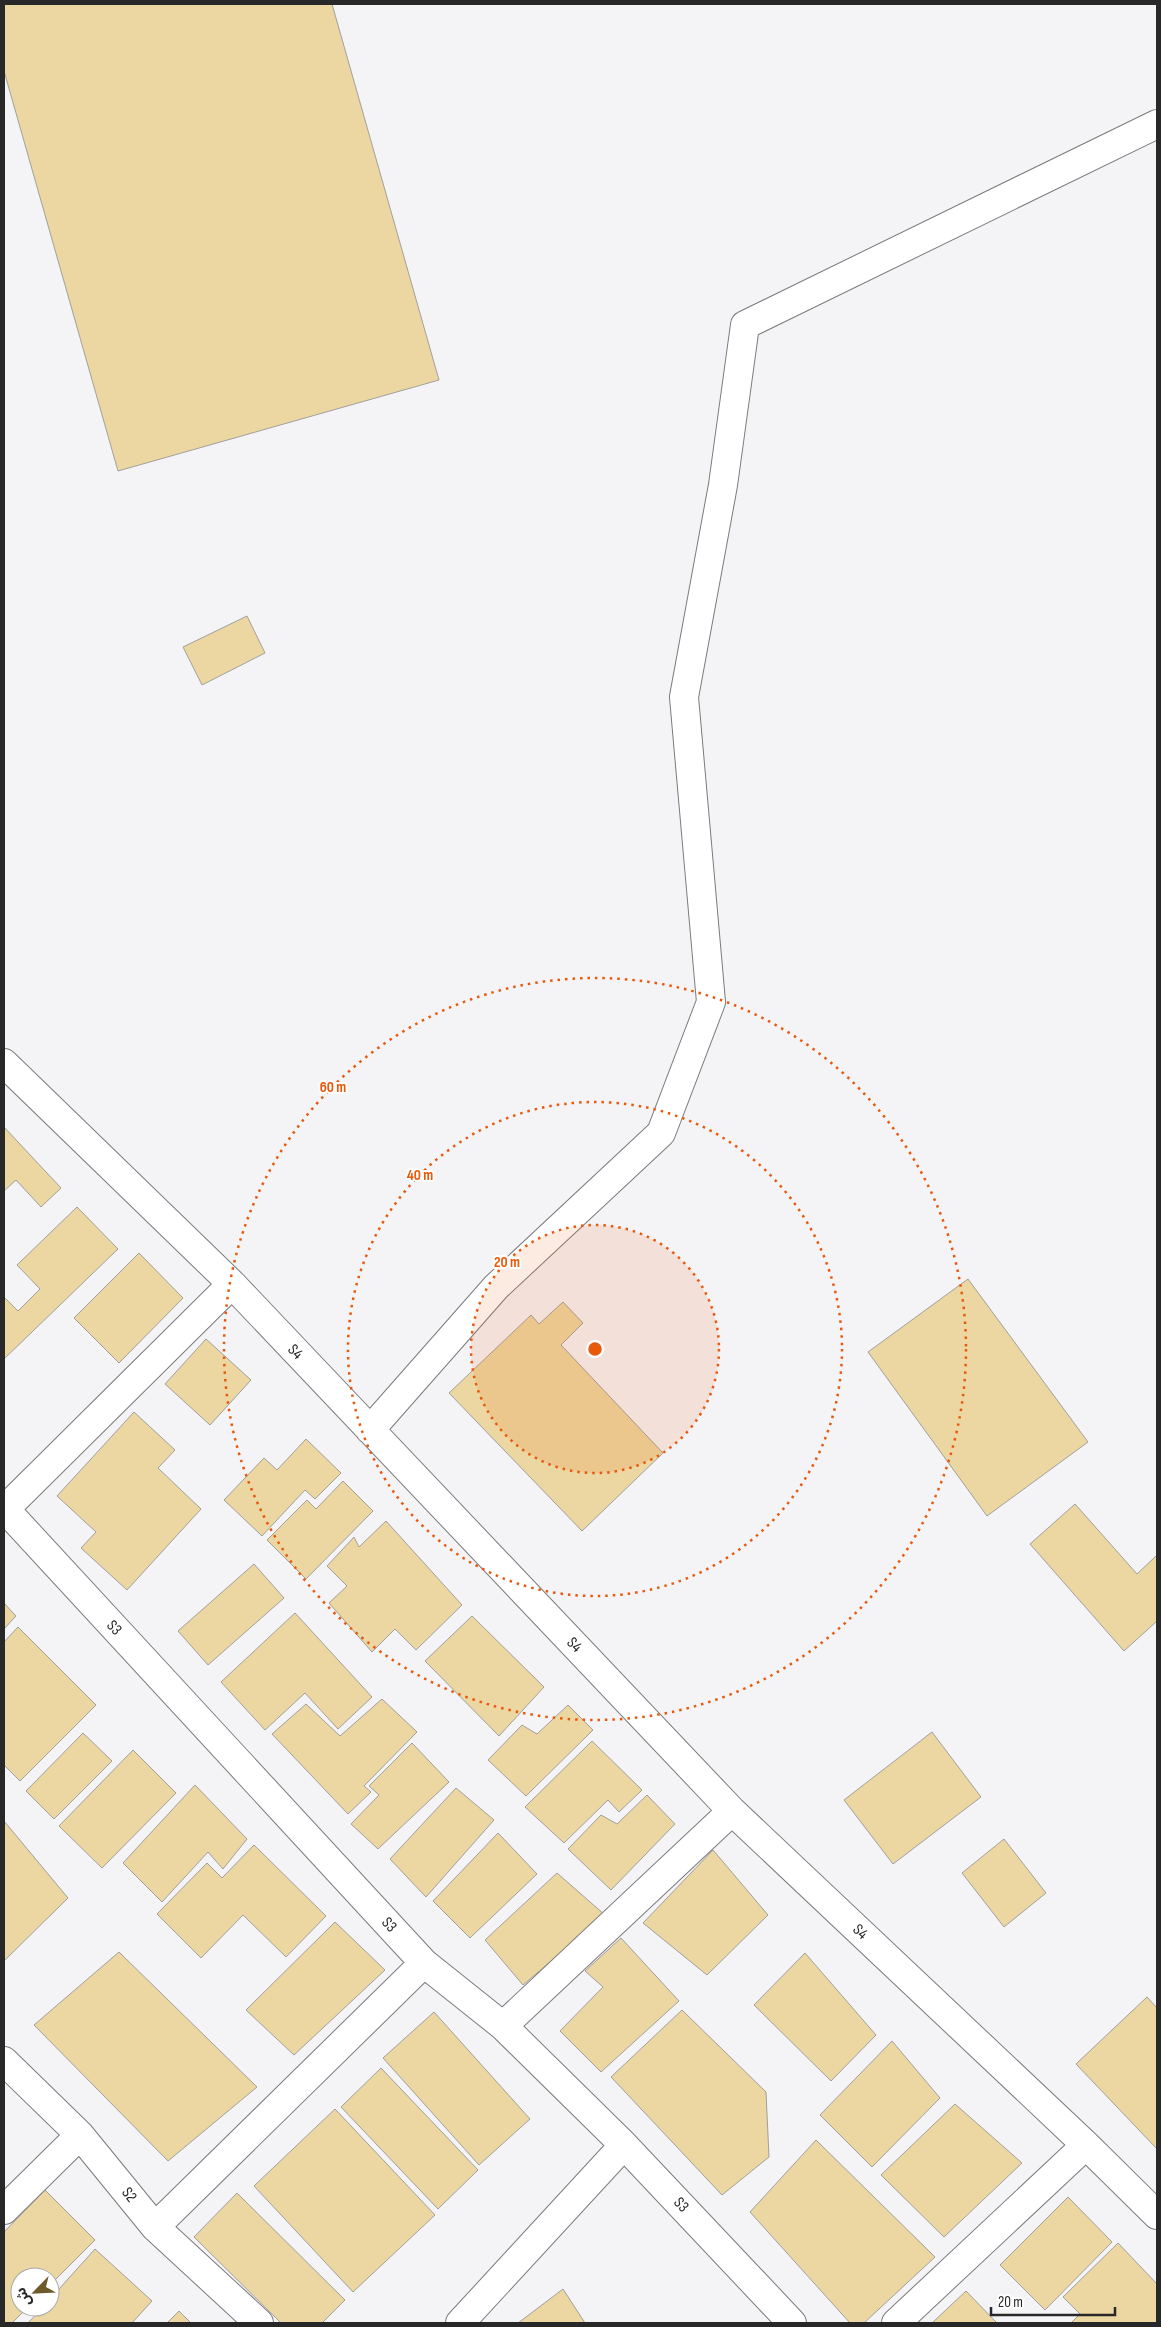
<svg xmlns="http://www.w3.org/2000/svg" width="1161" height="2327" font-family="'Sofia Sans Condensed','Noto Sans Arabic',sans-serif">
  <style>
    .building { fill: #ecd6a1; stroke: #a1a09d }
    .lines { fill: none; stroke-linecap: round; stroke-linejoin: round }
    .minor-casing { stroke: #7b7a7d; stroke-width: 30 }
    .minor { stroke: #fff; stroke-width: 28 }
    .ring { fill: none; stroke: #e8590c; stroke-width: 2.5; stroke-dasharray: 2.5 5 }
    .labels { text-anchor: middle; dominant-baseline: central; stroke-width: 4; stroke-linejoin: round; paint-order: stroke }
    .street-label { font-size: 16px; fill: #282829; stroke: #fff }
    .centre { fill: #e8590c; stroke: #fff; stroke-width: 2.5 }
    .ring-label { font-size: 15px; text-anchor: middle; font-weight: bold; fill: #e8590c; stroke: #fff; stroke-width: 4; stroke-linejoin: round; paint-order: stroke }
  </style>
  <rect width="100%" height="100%" fill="#f4f3f6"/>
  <path class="building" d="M4,4H332L439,380L118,471L4,71Z
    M247,616L265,653L202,685L183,647Z
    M4,1127L61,1188L41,1207L16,1180L4,1191Z
    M77,1207L118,1249L4,1359V1297L18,1311L40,1289L17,1265Z
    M139,1253L183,1298L119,1363L74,1318Z
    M968,1279L1088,1442L987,1516L868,1352Z
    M563,1302L583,1323L561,1345L663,1453L582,1531L449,1393L531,1315L539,1324Z
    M206,1339L251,1380L210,1425L165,1384Z
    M134,1412L175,1450L158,1468L201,1509L127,1590L81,1548L96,1532L57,1496Z
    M306,1439L341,1473L315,1499L305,1490L262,1536L224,1500L264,1458L277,1470Z
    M343,1481L373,1511L306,1579L267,1540L307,1500L316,1509Z
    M1075,1504L1137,1574L1157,1555V1621L1124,1651L1030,1544Z
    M386,1521L462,1605L416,1650L395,1629L372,1652L329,1603L347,1586L327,1566L354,1537L359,1547Z
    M254,1564L284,1598L208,1665L178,1631Z
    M4,1603L16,1616L4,1629Z
    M295,1613L372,1697L338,1729L305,1693L265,1730L221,1682Z
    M472,1616L544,1687L499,1736L425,1661Z
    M18,1627L96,1705L20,1781L4,1765V1642Z
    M382,1699L417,1732L364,1786L371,1792L348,1814L272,1734L306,1704L340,1736Z
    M568,1705L593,1730L526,1796L488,1760L522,1725L537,1734Z
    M932,1732L981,1797L893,1864L844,1800Z
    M83,1733L112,1761L54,1819L26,1791Z
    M592,1741L642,1790L619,1812L608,1800L564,1843L525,1807Z
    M412,1743L449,1782L378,1849L351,1824L379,1795L369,1786Z
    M133,1750L176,1793L102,1868L59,1826Z
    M195,1785L247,1839L223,1869L208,1852L162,1902L123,1863Z
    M456,1788L494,1820L426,1897L390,1859Z
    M647,1795L675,1824L611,1890L568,1849L601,1815L617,1824Z
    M4,1821L68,1898L4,1961Z
    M498,1833L537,1874L470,1938L433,1901Z
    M1004,1839L1046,1893L1004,1927L962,1873Z
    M254,1845L326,1916L286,1957L243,1915L201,1958L157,1914L207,1863L222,1878Z
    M713,1850L768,1915L707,1975L643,1923Z
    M557,1873L605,1915L523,1985L485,1940Z
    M335,1922L385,1970L294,2055L246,2010Z
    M621,1938L679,2001L601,2072L560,2031L603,1987L585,1971Z
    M119,1952L257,2087L168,2161L34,2025Z
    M805,1953L876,2035L831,2081L754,2005Z
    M1147,1997L1157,2008V2149L1076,2064Z
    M682,2010L766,2092L769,2157L722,2195L611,2077Z
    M434,2012L530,2119L479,2165L383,2058Z
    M892,2041L940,2098L872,2167L820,2115Z
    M381,2068L478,2170L438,2209L341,2107Z
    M955,2104L1022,2163L944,2237L881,2175Z
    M335,2109L435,2215L353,2292L254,2186Z
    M816,2140L935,2257L864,2323H850L750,2212Z
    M45,2190L95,2240L50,2285V2277H20V2307H28L12,2323H4V2232Z
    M237,2193L345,2300L322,2323H281L194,2237Z
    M1068,2197L1112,2242L1045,2310L1000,2265Z
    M1118,2243L1157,2284V2323H1071L1080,2314L1063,2297Z
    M95,2249L152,2301L132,2323H28L43,2307H50V2299Z
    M563,2289L585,2323H518Z
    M966,2291L997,2323H932Z
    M179,2311L191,2323H167Z"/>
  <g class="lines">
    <g class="minor-casing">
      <path id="minor" d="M4,1063L232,1284L732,1811L1086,2145L1157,2215
        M370,1430L496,1287L661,1133L711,1002L684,697L723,485L745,325L1157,124
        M4,1508L424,1963L503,2026L624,2145L792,2323
        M4,1510L232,1284
        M503,2026L732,1811
        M4,2061L80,2135L155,2227L259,2323
        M4,2210L80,2135
        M155,2227L424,1963
        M460,2323L624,2145
        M896,2323L1086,2145"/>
    </g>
    <use href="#minor" class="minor"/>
  </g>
  <circle cx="595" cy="1349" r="124" fill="#e8590c" fill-opacity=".12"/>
  <g class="ring">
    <circle cx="595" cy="1349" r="124"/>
    <circle cx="595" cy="1349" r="247"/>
    <circle cx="595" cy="1349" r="371"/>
  </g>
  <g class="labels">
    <g class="street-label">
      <text transform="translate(295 1352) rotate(46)">S4</text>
      <text transform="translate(114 1628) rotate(47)">S3</text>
      <text transform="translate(574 1645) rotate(46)">S4</text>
      <text transform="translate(389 1925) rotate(47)">S3</text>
      <text transform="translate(860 1932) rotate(43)">S4</text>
      <text transform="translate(129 2195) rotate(51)">S2</text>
      <text transform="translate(681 2205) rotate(47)">S3</text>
    </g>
  </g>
  <circle cx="595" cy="1349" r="8" class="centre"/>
  <g class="ring-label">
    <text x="333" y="1092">60 m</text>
    <text x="420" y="1180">40 m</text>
    <text x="507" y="1267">20 m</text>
  </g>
  <rect width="1161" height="2327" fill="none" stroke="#282829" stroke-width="10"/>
  <g transform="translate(35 2292) rotate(246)"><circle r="24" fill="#ffffff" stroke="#a9a9a9"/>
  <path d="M0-4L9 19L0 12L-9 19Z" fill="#6e5a29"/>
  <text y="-8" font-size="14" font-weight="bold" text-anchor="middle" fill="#282829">ش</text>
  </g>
  <path d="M991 2307v8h124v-8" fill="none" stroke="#282829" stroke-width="2.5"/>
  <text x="998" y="2307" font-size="15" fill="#282829" stroke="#ffffff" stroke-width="4" paint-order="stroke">20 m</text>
</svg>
